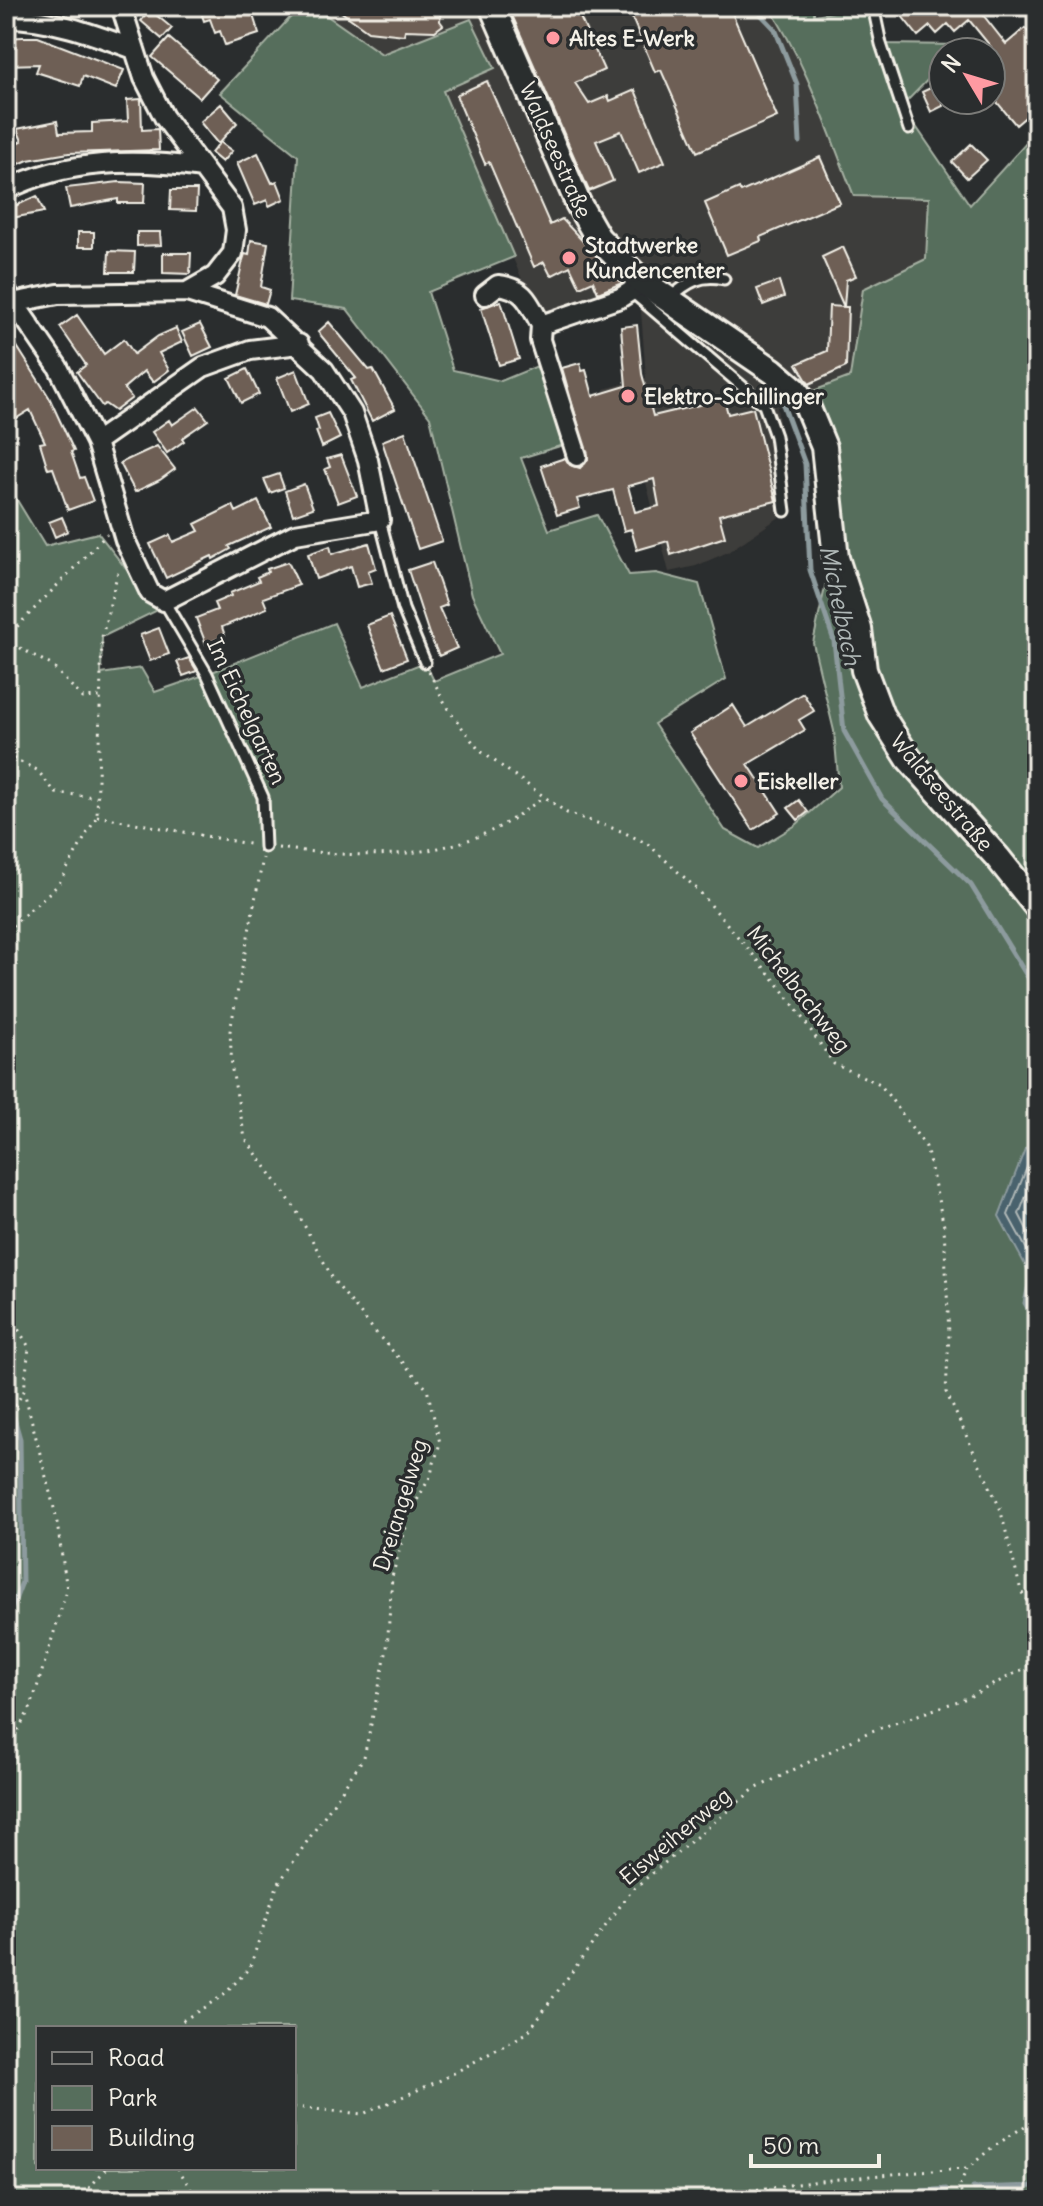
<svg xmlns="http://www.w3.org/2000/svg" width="1043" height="2206" font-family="Delius,sans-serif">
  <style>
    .built { fill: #3e3c3a }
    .green { fill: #566e5c; stroke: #a5b0a2; stroke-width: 2; fill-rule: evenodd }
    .water { fill: #49626d; stroke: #8d9b9e; stroke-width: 2 }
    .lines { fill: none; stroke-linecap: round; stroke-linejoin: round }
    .shore { stroke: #b0b8b7; stroke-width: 2 }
    .stream { stroke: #8d9b9e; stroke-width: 5 }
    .building { fill: #6e5f55; stroke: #f4f1e8; stroke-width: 2; fill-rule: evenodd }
    .lane-casing { stroke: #f4f1e8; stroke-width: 15 }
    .street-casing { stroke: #f4f1e8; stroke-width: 24 }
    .secondary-casing { stroke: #f4f1e8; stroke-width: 30 }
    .path { stroke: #f4f1e8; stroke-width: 3; stroke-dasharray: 2 6; stroke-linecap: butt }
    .lane { stroke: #2a2d2e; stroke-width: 9 }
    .street { stroke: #2a2d2e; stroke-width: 18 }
    .secondary { stroke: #2a2d2e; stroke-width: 24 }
    .poi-dot { fill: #ff9aa2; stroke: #2a2d2e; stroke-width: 3 }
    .labels { text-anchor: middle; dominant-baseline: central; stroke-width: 7; stroke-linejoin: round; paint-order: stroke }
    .poi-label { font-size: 22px; font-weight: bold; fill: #f4f1e8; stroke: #2a2d2e; text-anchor: start }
    .street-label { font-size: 22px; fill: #f4f1e8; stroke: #2a2d2e }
    .water-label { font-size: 24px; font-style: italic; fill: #b0b8b7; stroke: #2a2d2e }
  </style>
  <rect width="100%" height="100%" fill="#2a2d2e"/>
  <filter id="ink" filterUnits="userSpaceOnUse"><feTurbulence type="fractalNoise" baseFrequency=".0125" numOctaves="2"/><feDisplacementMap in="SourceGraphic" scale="16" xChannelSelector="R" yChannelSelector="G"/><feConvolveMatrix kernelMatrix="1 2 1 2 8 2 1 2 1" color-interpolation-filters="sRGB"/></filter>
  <g filter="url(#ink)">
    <path class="built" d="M313,6H768L778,20L809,84L854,196L929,197L926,259L863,289L850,377L777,407L790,510L728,552L696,566L669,572L630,420L609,407L604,389L646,378L641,311L645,306L620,298L541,325L443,91L471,19L382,54Z"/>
    <path class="green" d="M301,6H313L382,54L471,19L495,68L443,91L514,257L428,292L453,370L501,381L547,362L573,442L521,458L549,530L597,515L629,575L656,573L699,584L726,679L654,724L725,830L758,848L796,825L839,787L834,731L813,643L836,536L808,393L850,377L863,289L926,259L929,198L854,196C829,134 806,61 768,6H814V15L873,6L881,44L961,45L955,52H943V64L902,106L970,205L1037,131V1145L1025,1149L1031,1276L1037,1275V2200H6V482L45,546L98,533L158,610L102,637L101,674L141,668L155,692L207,674L334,623L363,687L425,662L434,681L500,654L472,595L430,417L347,309L289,301L298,156L220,93ZM38,2028H294V2168H38Z"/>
    <path class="water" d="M1037,1145V1275L1031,1276L999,1216L1025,1149Z"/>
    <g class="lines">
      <path class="shore" d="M1037,1153L1031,1157L1008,1215L1037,1268
        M1037,1168L1019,1214L1037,1249"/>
      <path class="stream" d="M753,6L775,29L797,84L800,142
        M782,402L805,464L810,570L834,641L844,731L882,799L971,885L1037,992
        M1032,1272L1025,1303L1037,1323
        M6,1396L8,1400
        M6,1623L22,1582L20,1439L14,1418
        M973,2188L1037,2186
        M822,2200L946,2189"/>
    </g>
    <path class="building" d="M199,6H250L259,34L225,45L220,31L215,33L210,19L204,21Z
      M333,6H441L440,21L443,25L435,31L405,30L404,35L368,31Z
      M508,6H575L604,70L575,83L589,104L608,96L610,101L635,90L665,162L639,173L621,131L596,141L613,181L589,191Z
      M627,6H729L777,117L697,152L661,70L655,72Z
      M894,6H986L980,11L1006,44L1025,28L1037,42V107L1016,125L991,95V80L998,74L991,65V47L969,20L955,32L948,24L937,34L930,26L918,36Z
      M150,10L172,28L162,39L141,21Z
      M23,37H38L124,70L116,89L83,76L80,86L36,72L39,64L6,65V38Z
      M169,38L217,79L200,98L152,57Z
      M487,81L550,225L562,219L622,283L598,293L593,281L580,287L570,266L551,276L544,262L534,267L489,162L485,164L456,95Z
      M943,82V106L931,112L922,92Z
      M141,99L142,130L158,129L159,150L69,153L28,160L6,170V147L22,141L17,129L57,121L59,133L92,132V123L128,121L127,100Z
      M221,104L237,123L218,144L200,122Z
      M220,142L232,151L222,162L211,153Z
      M971,144L987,160L967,178L952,162Z
      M258,153L272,183L277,181L284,199L269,206L267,200L255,205L237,163Z
      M820,157L840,203L760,237L761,241L727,255L705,203L739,188L741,192Z
      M119,182L145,183L144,203H118V199L70,208L66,188Z
      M171,190H197L196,211L170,210Z
      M37,196L44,212L6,219V210Z
      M78,232H94V247H78Z
      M137,232H160L161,245L137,246Z
      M251,240L268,243L261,287L270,290L266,304L235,295L243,260L245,254L249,255Z
      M843,247L856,276L846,280L844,307H848L846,367L809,384L797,364L827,351L829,306L844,307L822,257Z
      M109,251L135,252L134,272H108Z
      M163,253H191L190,274L163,273Z
      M779,281L784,297L763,305L757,289Z
      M501,301L519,359L499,365L481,308Z
      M77,315L104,354L124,339L134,354L158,336L176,328L182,342L159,353L169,370L153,382L144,371L124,388L132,398L115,411L105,404L102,406L77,372L86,365L60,327Z
      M329,322L369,370L373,369L395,409L372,421L351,380L356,378L318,332Z
      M200,324L212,347L193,356L182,332Z
      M637,325L642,374L653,416L724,399L728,414L753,408L776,501L719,515L725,537L671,555L668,541L637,550L631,529L624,531L613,490L577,499L580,508L557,515L541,466L565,458L570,465L580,468L588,459L562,368L580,363L582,371L586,370L593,396L626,386L621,327ZM654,479L659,506L635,512L628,486Z
      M6,329L49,397L74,451L71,452L80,478L84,477L93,501L68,510L53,468L48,469L40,443L45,442L30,410L6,425Z
      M247,369L259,394L241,403L229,378Z
      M296,370L309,404L290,412L277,378Z
      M198,407L208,420L182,438L184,441L167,453L152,432L169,420L172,425Z
      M328,413L340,438L322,447L316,431L319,430L315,418Z
      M405,432L442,541L418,549L382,441Z
      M157,446L175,469L160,480L135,492L120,463Z
      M341,455L357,496L338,503L325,469L330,467L327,459Z
      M279,474L284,488L270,493L264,479Z
      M304,484L313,508L293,515L285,491Z
      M258,501L271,527L229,546L231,549L213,559L212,556L166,578L150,544L170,535L173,542L199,531L195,524L233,505L236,512Z
      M62,517L68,531L55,537L49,522Z
      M369,543L376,568L368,571L372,583L357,587L351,566L316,579L308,554L330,546L332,554Z
      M288,562L299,585L263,598L267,608L222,627L225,636L206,644L196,618L217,610L214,603L231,596L230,593L259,581L257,577L268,572L267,569Z
      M432,562L447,605L439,608L457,648L439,656L429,634L408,570Z
      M390,616L407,659L384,668L367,625Z
      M159,628L169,654L150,661L140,635Z
      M189,658L197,671L183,676L177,662Z
      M803,693L814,711L799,720L805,730L748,764L780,813L753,830L690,733L733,705L747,727Z
      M799,800L808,812L798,820L788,808Z"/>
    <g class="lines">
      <g class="lane-casing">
        <path id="lane" d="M873,6L881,44L909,129
          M631,291L764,405L775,436L785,511
          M671,297C688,282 701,274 724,279
          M380,520L403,609L425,662
          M164,601L207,674L263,797L265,847"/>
      </g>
      <g class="street-casing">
        <path id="street" d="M6,18C50,18 93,34 134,49
          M6,190C67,159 136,159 202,168
          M6,291L58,367L96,442L125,540L150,593L164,601L295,534L380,520L368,460L352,413L324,370L267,317L187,292
          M485,295L498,285C525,288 529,303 541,325L620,298L631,291L640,280
          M12,303L58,294L187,292L215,276L233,253L236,230L232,208L164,117L144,78L121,6
          M541,325L540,340L577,456
          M96,442L203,367L250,350L299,344"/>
      </g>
      <g class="secondary-casing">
        <path id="secondary" d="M492,6L578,203L598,238L640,280L773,371L794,389L807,406L824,447L836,558L859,629L864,670L881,715L909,759L998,858L1037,907"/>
      </g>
      <path class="path" d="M6,638L107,534
        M6,640L51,665L83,698L100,697
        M429,672L448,709L479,750L567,813L621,831L648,844L699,891L783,990L834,1064L880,1084L926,1147L944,1226L949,1335L946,1392L1000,1508L1021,1591L1037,1618
        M6,755L37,770L56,793L96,797
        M97,816L254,845
        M278,848C350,857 422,862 491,831C509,823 526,809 543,798
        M6,931L58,885L97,816L102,637L119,567
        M6,1309L29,1347L24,1391L6,1420
        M6,1751L31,1707L67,1590L56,1516L24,1391
        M180,2028L182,2021L224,1995L250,1967L277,1886L364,1757L387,1649L392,1577L410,1513L430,1477L440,1443L427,1389L377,1334L334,1281L295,1208L245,1138L232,1070L230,1031L263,858
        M294,2107L363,2114L443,2079L527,2033L632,1890L753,1790L869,1732L967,1698L1037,1662
        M178,2168L197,2200
        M78,2200L107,2168
        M694,2200C786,2183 874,2174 967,2169
        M965,2200L959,2188L967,2169L990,2149L1037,2118"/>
      <use href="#lane" class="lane"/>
      <use href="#street" class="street"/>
      <use href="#secondary" class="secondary"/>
    </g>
  </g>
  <g class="poi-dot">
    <circle cx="553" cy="38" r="8"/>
    <circle cx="569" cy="258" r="8"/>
    <circle cx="628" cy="396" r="8"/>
    <circle cx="741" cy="781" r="8"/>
  </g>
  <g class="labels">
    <g class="poi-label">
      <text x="569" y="38">Altes E-Werk</text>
      <text x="585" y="245">Stadtwerke<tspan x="585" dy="25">Kundencenter</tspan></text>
      <text x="644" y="396">Elektro-Schillinger</text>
      <text x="757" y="781">Eiskeller</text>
    </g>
    <g class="street-label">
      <text transform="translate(556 150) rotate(66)">Waldseestraße</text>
      <text transform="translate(247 711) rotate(65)">Im Eichelgarten</text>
      <text transform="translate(942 792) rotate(50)">Waldseestraße</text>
      <text transform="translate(799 989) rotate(52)">Michelbachweg</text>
      <text transform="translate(400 1505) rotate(-73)">Dreiangelweg</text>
      <text transform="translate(675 1836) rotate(-40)">Eisweiherweg</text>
    </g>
    <g class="water-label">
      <text transform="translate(841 605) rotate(78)">Michelbach</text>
    </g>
  </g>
  <rect width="1043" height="2206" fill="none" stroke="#2a2d2e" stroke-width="32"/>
  <rect x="16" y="16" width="1011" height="2174" fill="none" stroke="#f4f1e8" stroke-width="3" filter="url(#ink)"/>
  <rect x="36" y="2026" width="260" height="144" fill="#2a2d2e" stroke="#7b7b78" stroke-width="2"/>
  <rect x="52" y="2052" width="40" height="12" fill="#2a2d2e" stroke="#7b7b78" stroke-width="2"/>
  <text x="108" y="2066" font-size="24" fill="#f4f1e8">Road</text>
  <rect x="52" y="2086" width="40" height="24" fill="#566e5c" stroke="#7b7b78" stroke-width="2"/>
  <text x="108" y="2106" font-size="24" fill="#f4f1e8">Park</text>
  <rect x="52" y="2126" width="40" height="24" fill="#6e5f55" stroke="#7b7b78" stroke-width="2"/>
  <text x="108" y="2146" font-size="24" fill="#f4f1e8">Building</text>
  <g transform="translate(967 76) rotate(308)"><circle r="38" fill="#2a2d2e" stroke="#7b7b78" stroke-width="2"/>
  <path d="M0-6L14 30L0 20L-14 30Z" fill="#ff9aa2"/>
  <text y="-12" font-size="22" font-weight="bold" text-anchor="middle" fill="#f4f1e8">N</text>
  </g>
  <path d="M751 2154v12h128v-12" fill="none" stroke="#f4f1e8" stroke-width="4"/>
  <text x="763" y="2154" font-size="24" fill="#f4f1e8" stroke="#2a2d2e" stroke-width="6" paint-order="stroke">50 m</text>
</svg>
